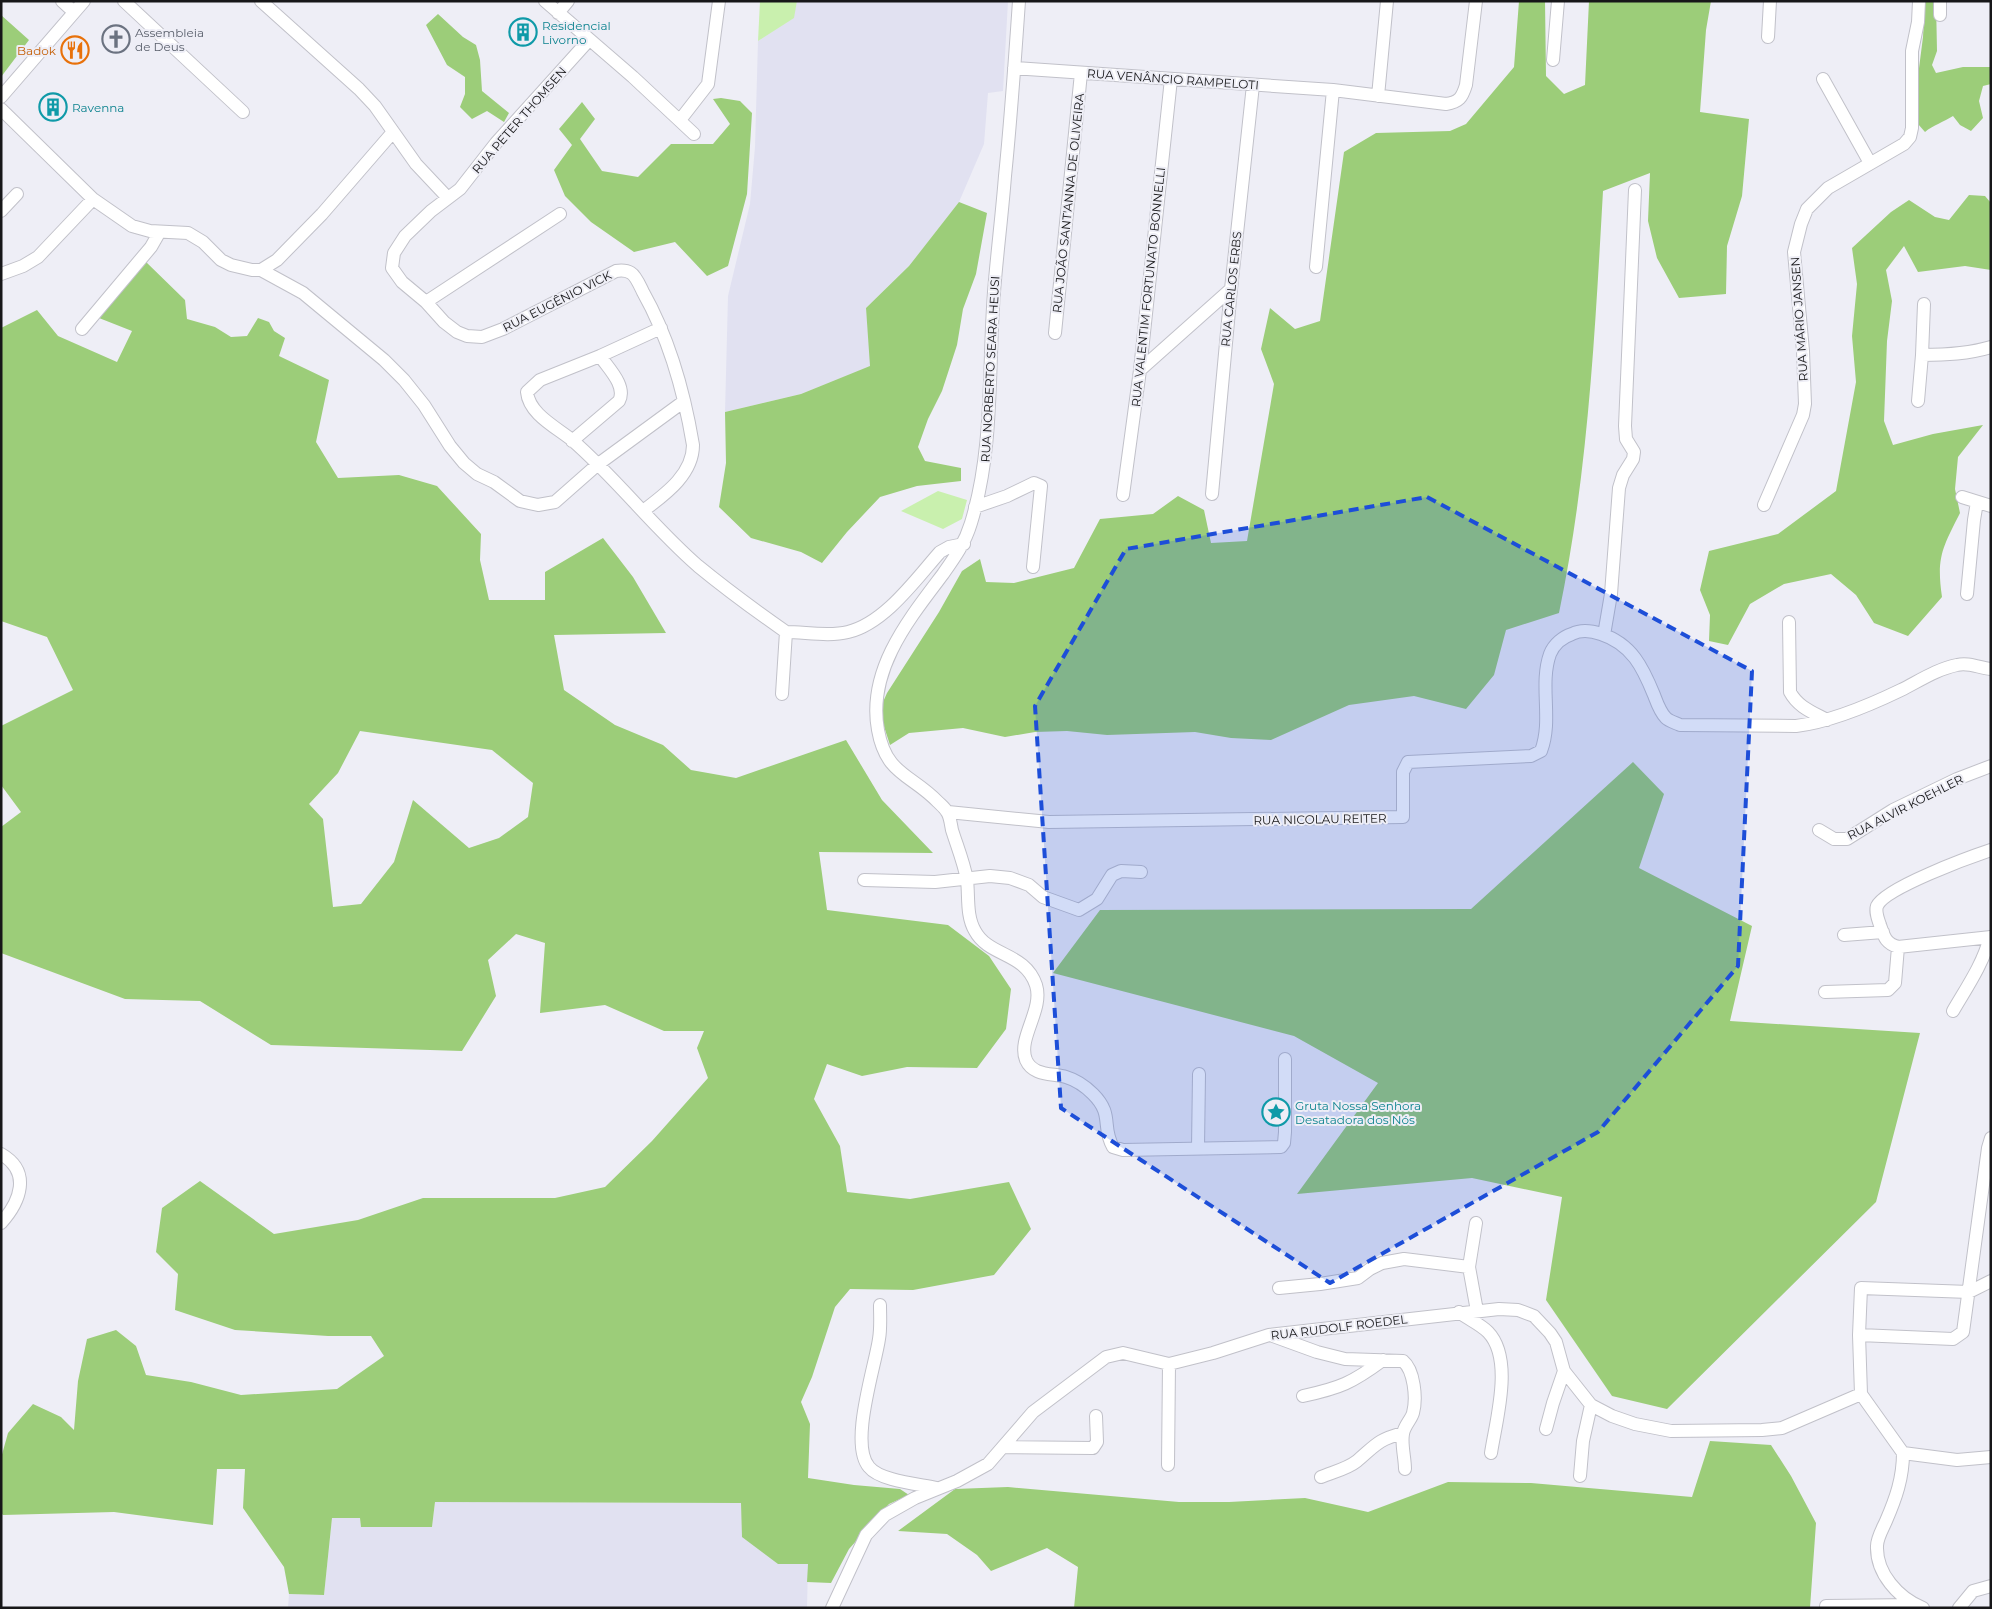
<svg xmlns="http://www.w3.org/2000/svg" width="1992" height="1609" font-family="Montserrat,sans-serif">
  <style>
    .built { fill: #e1e1f1 }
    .green { fill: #c9f0ae }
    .forest { fill: #9ccd79; fill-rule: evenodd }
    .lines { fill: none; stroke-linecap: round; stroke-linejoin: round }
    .minor-casing { stroke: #c1c1c9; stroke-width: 14 }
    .minor { stroke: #fff; stroke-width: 12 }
    .marked { fill: #1d4ed8; fill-opacity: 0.2; stroke: #1d4ed8; stroke-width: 4; stroke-dasharray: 10 6; stroke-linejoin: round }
    .labels { text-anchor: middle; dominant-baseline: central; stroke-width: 4; stroke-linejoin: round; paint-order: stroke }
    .culture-label { font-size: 12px; fill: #0d838f; stroke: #eeeef6; text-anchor: start }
    .worship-label { font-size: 12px; fill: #5b616d; stroke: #eeeef6; text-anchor: start }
    .food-label { font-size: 12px; fill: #c56008; stroke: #eeeef6; text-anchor: end }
    .street-label { font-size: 12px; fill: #171719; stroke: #eeeef6 }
  </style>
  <rect width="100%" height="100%" fill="#eeeef6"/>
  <path class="built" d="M797,1H1008L1003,91L988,93L984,144L959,202L909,266L866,308L871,366L801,394L725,412L728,296L750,204L755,147L758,41L793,18Z
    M435,1502L742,1503L778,1564H808L807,1608H288L289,1594L324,1595L332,1518H360L361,1527H432Z"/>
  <path class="green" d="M760,1H797L794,18L758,41Z
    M938,491L967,500L962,519L943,529L901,511Z"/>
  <path class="forest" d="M1519,1H1545L1546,76L1564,94L1585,85L1589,1H1711L1706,30L1700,112L1749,119L1742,196L1727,246L1726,294L1679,298L1657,258L1648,221L1650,173L1603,191C1595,332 1588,474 1559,613L1506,630L1494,675L1466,709L1414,696L1349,705L1271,740L1231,738L1195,732L1107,735L1067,731L1035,732L1005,737L963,728L909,733L890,745L879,711L887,693L939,612L962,571L980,559L986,582L1014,583L1074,568L1100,519L1153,514L1178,496L1204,510L1211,543L1247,541L1274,384L1261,349L1270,308L1295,329L1320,321L1344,152L1376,133L1450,131L1466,124L1514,67Z
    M1925,1H1936L1937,51L1932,65L1936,73L1963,67H1991V84L1983,86L1979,101L1983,118L1971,131L1960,125L1953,116C1944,122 1933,125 1925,132L1918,124V76L1923,37Z
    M438,14L463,37L476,45L480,60L482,91L509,113L504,122L487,111L472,119L460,107L465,94V77L447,65L426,25Z
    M1,15L29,40L1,77Z
    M721,98L740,101L752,113L747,194L728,266L707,276L675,242L634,252L591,222L565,196L554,170L572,145L559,129L582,102L595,119L580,139L602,171L638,177L671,144H713L730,124L713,99Z
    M1969,195L1985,196L1991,203V270L1965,266L1918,272L1904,246L1886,270L1892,301L1887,341L1884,421L1893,445L1933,434L1983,425L1958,457L1955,489L1960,513C1943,547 1936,557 1942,597L1908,636L1874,623L1856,595L1831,574L1784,584L1750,604L1728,645L1709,641L1710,615L1700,590L1709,551L1778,534L1836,491L1856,382L1852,336L1857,284L1852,248L1891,212L1909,200L1935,217L1949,220Z
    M959,202L987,213L976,274L963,309L957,345L942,391L928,419L918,447L925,461L961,468V481L917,486L880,497L847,532L822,563L801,552L751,538L719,507L726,463L725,412L801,394L870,366L866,308L909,266Z
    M145,261L185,300L187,319L215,327L231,337L247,336L258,318L269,322L274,331L285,338L279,356L329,380L316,442L338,478L399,475L437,486L481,534L480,560L489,600H545V572L603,538L633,577L666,633L554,635L564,690L615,725L663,745L691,770L736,778L846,740L882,800L933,853L819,852L827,910L948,925L989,956L1011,989L1006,1029L977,1068L907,1067L862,1076L827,1064L814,1099L840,1146L847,1192L910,1199L1009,1182L1031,1229L994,1275L913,1290L850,1289L835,1307L812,1377L801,1402L810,1424L808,1478L854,1485L900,1489L909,1495L889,1504L849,1549L831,1583L807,1582L808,1564H778L742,1537L741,1503L435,1502L432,1527H361L360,1518H332L324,1595L289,1594L284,1567L243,1508L245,1469H217L213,1525L114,1512L3,1515L1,1513V1458L8,1433L33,1404L61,1417L74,1430L78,1381L87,1339L116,1330L136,1346L146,1375L191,1382L241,1395L337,1389L384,1356L371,1336H328L235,1330L175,1310L178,1274L156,1252L162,1208L200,1181L274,1234L358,1220L423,1198H555L605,1187L652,1141L708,1078L697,1048L704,1031H664L605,1005L540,1013L545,943L516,934L488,960L496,996L462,1051L271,1045L200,1001L125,999L1,953V827L21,812L1,785V726L73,690L47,637L1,621V328L37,310L58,336L117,362L132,331L99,318ZM360,731L492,750L533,783L528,817L499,838L469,848L413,800L394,862L361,904L333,907L323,819L309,804L338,773Z
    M1633,762L1664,794L1639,868L1752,926L1730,1021L1920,1033L1876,1202L1667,1409L1612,1396L1546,1300L1562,1197L1472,1178L1297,1194L1378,1083L1294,1036L1053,973L1100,910L1471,909Z
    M1710,1441L1771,1445L1791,1476L1816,1523L1810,1608H1074L1078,1567L1047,1548L991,1571L977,1555L947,1534L898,1531L955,1489L1008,1487L1179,1502H1229L1305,1498L1368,1512L1448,1482L1531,1483L1692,1497Z"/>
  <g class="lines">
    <g class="minor-casing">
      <path id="minor" d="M62,1L74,12
        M124,1L243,112
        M261,1L359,89L375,106L416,164L448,198
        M545,1L633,77L694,134
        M1019,1C1015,59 1011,118 1005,176C1002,215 997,253 994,292C988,370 994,448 971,523C965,543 955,557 943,574C909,619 867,670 878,730C886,775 911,774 938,802C941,805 945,808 947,812C950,816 951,825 952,830C957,846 964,863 967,880C969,896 966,916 975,931C989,957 1025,952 1036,985C1044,1010 1017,1038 1026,1060C1033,1076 1052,1073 1066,1077C1076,1080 1086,1087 1093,1094C1114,1115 1101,1126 1113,1147L1123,1150L1281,1147L1284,1143L1285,1132V1059
        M558,13L568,1
        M1940,15V1
        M1768,37L1770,1
        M589,40L496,143L460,189L431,211L405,236L394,253L392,268L402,282L426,302L444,322L457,332L467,336L482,337L503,329L616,271C622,270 626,270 631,273C636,276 640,286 643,292C670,340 684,391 693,445C693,475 664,495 643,511
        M1553,60L1558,1
        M1014,68L1333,90L1446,104C1459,102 1462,98 1466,85L1476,1
        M1823,79L1870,163
        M1378,96L1387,1
        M1,97L84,1
        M1,109L93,199L132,226L150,231L188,233L203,242L221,260L231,265L252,270H261L277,260L322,214L393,132
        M680,120L708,84L719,1
        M1,211L17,194
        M1316,267L1333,90
        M261,270L303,293L384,360L404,380L424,405L450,446L464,463L477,474L494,482L520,501L538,505L555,502L597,465L683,402
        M1,274L23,266L38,257L93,199
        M426,302L560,214
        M1924,304L1922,355C1946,355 1968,354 1991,347
        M661,328L600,356L540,380L527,392C529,414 556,427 572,440C617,479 653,527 698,566C726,589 756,611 786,632
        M82,329L151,247L159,233
        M1055,333L1081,73
        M1140,370L1231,289
        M1918,401L1922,355
        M572,441L619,401C627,386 608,368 600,356
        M1212,494L1231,289L1253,85
        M1123,495L1140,370L1171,79
        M1962,497L1991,506
        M1764,505L1803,415L1805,404L1803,351L1794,252L1801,224L1807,209L1828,188L1904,144L1910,137L1912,128V51L1918,22L1919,1
        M975,507L1007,496L1034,483L1041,486L1033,567
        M1967,594L1974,520L1977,502
        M1789,622L1790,692C1798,707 1812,712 1827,720
        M786,632C805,632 829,637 848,632C885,623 916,579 940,552L949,547L964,544
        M1604,635L1611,594L1619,488L1623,475L1633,459L1634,452L1626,439L1625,426L1635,190
        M782,694L786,632
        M948,812L1049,822L1403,817V772L1408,762L1531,756L1541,751C1553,720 1539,685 1550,654C1554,644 1563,637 1572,634C1582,629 1592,631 1601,634C1632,644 1643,668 1654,695C1657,703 1660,712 1666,718C1669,721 1676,723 1680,725L1796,726C1830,722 1870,705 1901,690C1919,681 1937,669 1957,665C1969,662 1979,668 1991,669
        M1819,830L1834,839H1847L1893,810L1957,779L1991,766
        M1991,850C1970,857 1885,888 1877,906C1875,912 1878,919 1880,925C1884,936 1885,943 1898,947L1991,937
        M864,880L935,882L990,876L1010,878L1029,885L1043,897L1079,910L1097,899L1112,875L1121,871L1141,872
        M1844,935L1883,932
        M1825,992L1888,990L1895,983L1898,947
        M1953,1011C1967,987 1983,964 1990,937
        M1198,1148L1199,1074
        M1,1154C32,1172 20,1202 1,1223
        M1476,1223L1469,1267L1477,1311
        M1279,1288L1320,1284L1358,1278L1370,1269L1382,1263L1404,1259L1469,1267
        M880,1305C880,1316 881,1328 879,1339C875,1367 849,1444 869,1467C880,1481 919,1484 937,1488
        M1459,1312C1468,1319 1480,1324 1488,1332C1514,1359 1496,1420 1491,1453
        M1859,1335L1953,1339L1963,1332L1988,1148L1991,1138
        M1273,1336L1317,1352L1345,1359L1403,1361C1414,1370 1417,1398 1413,1413C1411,1420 1404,1426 1403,1434C1401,1444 1405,1458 1405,1469
        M1303,1396C1340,1388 1352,1383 1383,1360
        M1546,1429L1553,1403L1564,1371
        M1003,1447L1093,1448L1097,1442L1096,1416
        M1903,1453L1957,1460L1991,1457
        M1168,1465L1169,1364
        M1580,1476L1583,1441L1591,1405
        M1321,1477C1333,1472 1347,1469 1357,1461C1376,1445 1377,1440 1403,1433
        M1826,1606L1916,1605
        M832,1608L866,1535L885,1515L915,1498L957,1481L988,1464L1033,1412L1106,1357L1123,1353L1169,1364L1213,1353L1269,1335L1499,1309L1518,1310L1534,1316L1550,1333L1556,1342L1564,1371L1591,1405L1612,1416L1635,1424L1671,1431L1762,1430L1782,1428L1861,1394
        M1923,1608C1898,1598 1876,1573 1877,1546C1877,1538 1883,1528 1886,1521C1896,1498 1903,1478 1903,1453L1861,1394L1859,1335L1861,1288L1969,1292L1991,1281
        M1959,1608L1973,1591L1991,1586"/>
    </g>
    <use href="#minor" class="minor"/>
  </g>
  <path class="marked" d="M1427,497L1752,671L1738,966L1598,1132L1330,1283L1061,1108L1035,706L1126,549Z"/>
  <defs>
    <g id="building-ring" transform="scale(1.4375)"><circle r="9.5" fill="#eeeef6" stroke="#0f9aa8" stroke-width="1.5"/><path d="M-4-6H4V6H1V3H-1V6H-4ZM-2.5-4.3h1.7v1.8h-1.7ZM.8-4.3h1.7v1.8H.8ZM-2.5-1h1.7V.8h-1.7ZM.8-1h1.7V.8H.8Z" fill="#0f9aa8"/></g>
    <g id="church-ring" transform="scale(1.4375)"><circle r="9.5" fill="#eeeef6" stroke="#6b7280" stroke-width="1.5"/><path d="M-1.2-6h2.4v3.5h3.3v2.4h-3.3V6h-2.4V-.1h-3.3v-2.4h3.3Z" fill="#6b7280"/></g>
    <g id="restaurant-ring" transform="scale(1.4375)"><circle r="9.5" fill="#eeeef6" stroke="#e8710a" stroke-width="1.5"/><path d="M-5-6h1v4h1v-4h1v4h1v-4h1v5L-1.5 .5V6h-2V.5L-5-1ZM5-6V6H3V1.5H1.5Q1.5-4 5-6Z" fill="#e8710a"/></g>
    <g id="sight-ring" transform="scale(1.4375)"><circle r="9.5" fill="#eeeef6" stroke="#0f9aa8" stroke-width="1.5"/><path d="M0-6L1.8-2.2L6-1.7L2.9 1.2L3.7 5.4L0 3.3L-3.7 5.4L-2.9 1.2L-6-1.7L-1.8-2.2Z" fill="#0f9aa8"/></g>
  </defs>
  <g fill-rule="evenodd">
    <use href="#building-ring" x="523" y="32"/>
    <use href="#church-ring" x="116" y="39"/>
    <use href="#restaurant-ring" x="75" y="50"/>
    <use href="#building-ring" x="53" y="107"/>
    <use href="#sight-ring" x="1276" y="1112"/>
  </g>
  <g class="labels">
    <g class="culture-label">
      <text x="542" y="25">Residencial<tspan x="542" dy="14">Livorno</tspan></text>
      <text x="72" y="107">Ravenna</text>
      <text x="1295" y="1105">Gruta Nossa Senhora<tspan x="1295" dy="14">Desatadora dos Nós</tspan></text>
    </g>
    <g class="worship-label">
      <text x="135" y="32">Assembleia<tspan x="135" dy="14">de Deus</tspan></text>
    </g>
    <g class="food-label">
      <text x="56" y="50">Badok</text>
    </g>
    <g class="street-label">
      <text transform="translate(1173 79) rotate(4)">RUA VENÂNCIO RAMPELOTI</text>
      <text transform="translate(519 120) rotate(-49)">RUA PETER THOMSEN</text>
      <text transform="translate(1068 203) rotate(-84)">RUA JOÃO SANT'ANNA DE OLIVEIRA</text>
      <text transform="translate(1148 287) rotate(-84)">RUA VALENTIM FORTUNATO BONNELLI</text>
      <text transform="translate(1231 289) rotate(-84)">RUA CARLOS ERBS</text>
      <text transform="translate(557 301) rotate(-27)">RUA EUGÊNIO VICK</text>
      <text transform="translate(1799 319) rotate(-94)">RUA MÁRIO JANSEN</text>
      <text transform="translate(990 369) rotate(-87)">RUA NORBERTO SEARA HEUSI</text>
      <text transform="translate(1905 807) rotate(-27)">RUA ALVIR KOEHLER</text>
      <text transform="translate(1320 819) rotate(-1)">RUA NICOLAU REITER</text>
      <text transform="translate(1339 1327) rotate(-7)">RUA RUDOLF ROEDEL</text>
    </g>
  </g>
  <rect width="1992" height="1609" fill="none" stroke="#171719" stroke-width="5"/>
</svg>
